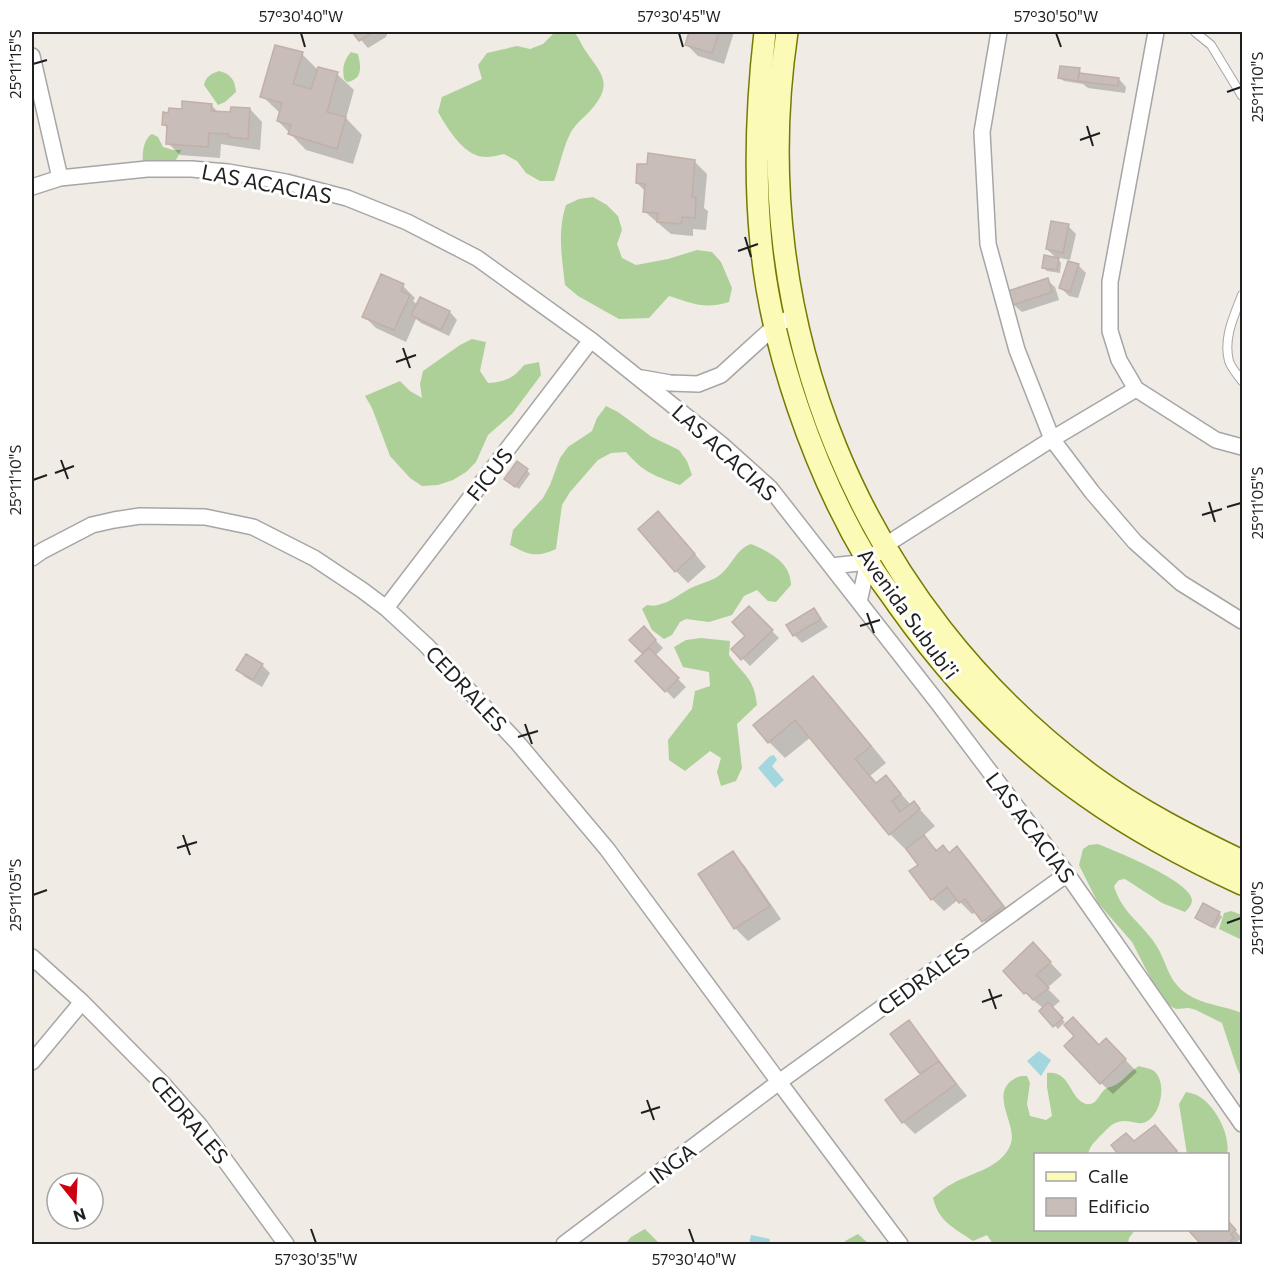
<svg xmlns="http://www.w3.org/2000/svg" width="1274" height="1276" font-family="Commissioner,sans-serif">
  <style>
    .grass { fill: #cfeba9 }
    .forest { fill: #add098 }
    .water { fill: #a4d6df }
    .shadow { fill: #0003 }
    .building { fill: #c8bdb8; stroke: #c2b0a6; stroke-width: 1.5 }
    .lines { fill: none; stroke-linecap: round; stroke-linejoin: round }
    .lane-casing { stroke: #a6a6a6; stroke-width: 10 }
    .street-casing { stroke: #a6a6a6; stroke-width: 18 }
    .secondary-casing { stroke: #767a02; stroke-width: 24 }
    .lane { stroke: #fff; stroke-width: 8 }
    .street { stroke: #fff; stroke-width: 15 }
    .secondary { stroke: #fbfab7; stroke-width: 21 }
    .ticks { fill: none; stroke: #1f1f1f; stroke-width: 2 }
    .labels { text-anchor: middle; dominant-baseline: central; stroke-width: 6; stroke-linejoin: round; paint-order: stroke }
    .street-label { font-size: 21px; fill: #1f1f1f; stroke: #fff }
    .neatline { fill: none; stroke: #1f1f1f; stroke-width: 2 }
    .ticks-label { font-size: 15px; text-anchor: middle; fill: #1f1f1f }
  </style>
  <rect width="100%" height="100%" fill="#f0ebe5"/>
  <path class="grass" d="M774,32H778C766,128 769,214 784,309L781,311L766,197L768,74Z
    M789,338L870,540L869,541H867L827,461L797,379L787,339Z"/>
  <path class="forest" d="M558,32C580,31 575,34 585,50C601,74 615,83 590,111C584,118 576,123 571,132C563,147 560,165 554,181H540L526,173L517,161L504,154C495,156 485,159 476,155C460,149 446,126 438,112L442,97L482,79L478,65L487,53L517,46L530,49L543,44L553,34Z
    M351,52L358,54C361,67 363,79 347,82L344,79C342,68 344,60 351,52Z
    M219,71C231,74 235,80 236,92L225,102L218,105L204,85C206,77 210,74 219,71Z
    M152,134L158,137L163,147L173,150H181L176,160L171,165H143C142,154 143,139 152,134Z
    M593,197L607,205L618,216L622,230L617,244L622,258L636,265L668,259L697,250L712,252L721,262L732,288L729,302C704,310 692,303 669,296L649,318L619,319L578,296L565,285C562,257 557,232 566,205L579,199Z
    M472,339L486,342L480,371L488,383C505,382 514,378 524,365L539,362L541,375L512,414L488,435L476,462L466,472L453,480L438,485L422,486L410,478L390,456L372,408L365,396L400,381L410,391L422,398L420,384L423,371L460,345Z
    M606,406L618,412L652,437L679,450L687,461L692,475L680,485C655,476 644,473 626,452L611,453L598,460L570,492L562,505L556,549C536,558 529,555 510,545L513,530L543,498L550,485L560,458L568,447L592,431L597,418Z
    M751,544C770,552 791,563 791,585L776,602L768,601L757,590L744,596L732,615L709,622L686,619L680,622L672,635L664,639L652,630L642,609L647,605C653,606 656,606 661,604C672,601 681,593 691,588C701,583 713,581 721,574C733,564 736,549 751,544Z
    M701,638L730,641L729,655C744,676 754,677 757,705L737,724L742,768L736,781L721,786L717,772L721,758L710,751L685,771L669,760L668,740L692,709L695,691L710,686L709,672L683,667L674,647L686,640Z
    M1098,844C1115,851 1191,881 1192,900C1192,905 1188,909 1185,912L1162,903L1125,879L1119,880L1114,886C1121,911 1140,922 1154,942C1169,963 1166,984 1194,998C1209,1005 1227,1007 1242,1013V1079L1237,1068L1222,1023L1196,1010L1189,1008L1176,1009L1170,1006L1151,979L1132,942L1098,903L1079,865L1083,849L1089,845Z
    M1231,911L1242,915V940L1219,929L1224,913Z
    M1139,1066C1144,1068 1152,1068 1156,1073C1166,1085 1161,1111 1149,1120C1139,1128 1130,1118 1118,1122C1110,1124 1106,1131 1100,1136C1094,1143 1090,1145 1088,1154H1036V1230H1135L1129,1238L1128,1244H993L987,1235L973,1241C953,1227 939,1222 933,1198C939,1193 945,1187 952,1184C972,1172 1003,1168 1011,1143C1017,1124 989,1094 1014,1079C1019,1076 1021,1076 1027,1076L1030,1083L1027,1104L1030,1116L1046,1120L1052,1116L1047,1087V1073C1071,1070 1069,1099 1086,1104C1096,1106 1098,1096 1104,1090C1107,1087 1113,1087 1117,1084C1125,1079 1130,1071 1139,1066Z
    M1186,1092C1190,1093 1196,1094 1200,1097C1216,1107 1231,1136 1227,1154H1187L1179,1104Z
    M645,1229L660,1244H625L631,1237Z
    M858,1234L869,1244H846L845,1241Z"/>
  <path class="water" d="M774,755L777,760L772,766L784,780L775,788L758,768L770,756Z
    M1039,1051L1051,1060L1041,1076L1027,1061Z
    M751,1235L770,1239L769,1244H749Z"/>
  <path class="shadow" d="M354,32H388L386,37L368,48Z
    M690,32H734L724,64L698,56L686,44Z
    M302,54L318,70L337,74L354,90L346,118L362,135L353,164L306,150L278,121L280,113L262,96Z
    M1079,69L1082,75L1119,79L1126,87L1125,93L1088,88L1083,84L1064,81L1060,78Z
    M211,105L219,113L232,114L250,109L262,122L260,150L221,144L220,158L180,155L168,143L169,130L163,124L170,114Z
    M695,162L707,174L704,208L708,211L706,230L693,229V236L671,234L645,212L646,192L637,183Z
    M1068,226L1076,234L1070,260L1055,257L1047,249Z
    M1058,259L1061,263L1060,273L1047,271L1043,267Z
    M1078,265L1086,273L1078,298L1069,296L1061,288Z
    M1047,280L1055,287L1059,300L1022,312L1014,305L1010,292Z
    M403,286L415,298L413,301L418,305L450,312L457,320L449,336L421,323L416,319L406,342L376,328L364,316Z
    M527,470L530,474L519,489L509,482Z
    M670,525L706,567L688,583L676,571Z
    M749,608L779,638L750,666L733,649L747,636Z
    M814,610L828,627L802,643L794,635Z
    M644,628L663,648L655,656L686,687L674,699L637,661L645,654L632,640Z
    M262,665L270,673L262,687L245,677L238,670Z
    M813,678L829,694L886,763L870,776L877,784L886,777L911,805L914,803L935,826L923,836L938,851L950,854L957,848L969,860L1014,918L995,933L976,912L972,914L958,900L944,911L932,899L920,865L907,849L906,850L890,834L811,737L785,758L769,742Z
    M732,853L744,865L781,919L748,941L736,929L700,874Z
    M1219,913L1222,917L1215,929L1197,917Z
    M1045,957L1062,975L1047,988L1060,1001L1052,1008L1065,1022L1058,1029L1041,1011L1044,1009L1025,993Z
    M909,1022L967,1096L915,1134L903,1122L922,1075L892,1034Z
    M1099,1046L1118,1052L1137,1072L1113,1094L1101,1083Z
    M1155,1127L1180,1154H1121L1114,1145L1135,1143Z
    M1229,1224L1242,1238L1237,1242L1239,1244H1203L1190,1230H1228Z"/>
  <path class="building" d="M352,32H373L359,41Z
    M689,32H719L712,53L685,45Z
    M275,45L303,52L293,84L311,89L318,67L338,72L327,112L346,117L337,149L288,134L291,125L277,121L282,103L260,97Z
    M1060,66L1080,68L1078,81L1058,78Z
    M1079,73L1119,78L1118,86L1078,81Z
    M182,101L212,104L211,111L230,112L231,107L250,108L248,139L228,137L229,134L209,133L208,147L166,144L167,125H162L163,112L168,113L169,108L182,109Z
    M648,153L695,160L692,197L696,198L695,218L682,217L681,224L657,222L658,213L643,212L645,184L636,183L637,164H647Z
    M1051,221L1069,224L1063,253L1046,249Z
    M1044,255L1059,258L1057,270L1042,268Z
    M1068,261L1079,264L1070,292L1059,288Z
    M381,274L404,284L401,291L410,295L394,330L362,317Z
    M1048,278L1052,292L1013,305L1008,291Z
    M420,297L450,311L441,330L411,315Z
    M517,461L528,469L515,487L504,479Z
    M658,511L695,554L675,572L638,529Z
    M749,606L773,630L741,660L731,649L745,636L732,622Z
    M814,608L821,619L793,636L786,625Z
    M644,626L656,640L642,653L629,640Z
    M649,648L679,678L665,692L635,661Z
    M246,654L263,664L253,680L236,670Z
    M813,676L871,746L855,759L876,783L886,775L901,794L892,801L900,812L914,801L920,809L889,835L795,720L768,743L753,725Z
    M924,835L936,851L943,845L949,853L957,846L1003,906L982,922L965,899L959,903L947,887L931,900L909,871L918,865L906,849Z
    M733,851L770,906L734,929L698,874Z
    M1203,903L1220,912L1212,927L1195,918Z
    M1033,942L1051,962L1036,975L1049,988L1033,1000L1026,992L1024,994L1003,971Z
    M1048,1002L1063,1018L1053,1027L1039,1011Z
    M1073,1017L1099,1045L1106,1038L1126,1059L1100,1084L1064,1046L1074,1036L1064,1025Z
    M909,1020L939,1061L920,1074L890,1034Z
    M939,1061L956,1084L902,1123L885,1100Z
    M1155,1125L1177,1151L1173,1154H1118L1111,1145L1126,1133L1134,1141Z
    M1229,1222L1236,1230L1231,1234L1234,1238L1226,1244H1201L1188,1230H1228Z"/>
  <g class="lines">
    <g class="lane-casing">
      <path id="lane" d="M1195,32L1211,45L1242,96
        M1242,295C1234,316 1223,338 1229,361C1231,368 1238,375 1242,381"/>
    </g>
    <g class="street-casing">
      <path id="street" d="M999,32L982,132L988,244L1017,350L1052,439L1092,492L1135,542L1181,583L1242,621
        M1156,32L1110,282V331L1119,360L1136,389L1216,440L1242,447
        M32,56L60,178
        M32,187L60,178L147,169H191L228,172L286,182L347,198L407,222L477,258L591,340L721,444L770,488L938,703L1067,874L1242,1124
        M642,378L670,383L698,384L721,375L775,326L795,315
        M32,558L42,551L92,525L114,520L140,516L205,517L253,527L314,558L362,590L386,608L426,645L517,742L607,849L779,1082L564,1244
        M831,566L868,562
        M859,602L868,562L884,546L1052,439L1136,389
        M386,608L591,340
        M32,957L82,1002L32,1062
        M82,1002L162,1083L200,1126L286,1244
        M900,1244L779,1082L1067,874"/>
    </g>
    <g class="secondary-casing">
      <path id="secondary" d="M765,32C757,102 754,172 761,243C771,348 814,471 868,561C876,576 888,590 898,605C950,678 1012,745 1086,796C1135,831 1188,859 1242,884
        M787,32C744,320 859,605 1095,778C1140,811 1192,837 1242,861"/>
    </g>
    <use href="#lane" class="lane"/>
    <use href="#street" class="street"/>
    <use href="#secondary" class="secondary"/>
  </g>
  <path class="ticks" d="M301,33L305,47M679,33L683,47M1056,33L1061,47M33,64L47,60M1227,92L1241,87M1087,126L1093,146M1080,140L1100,133M745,237L751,257M738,251L758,244M403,348L410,368M396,362L416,355M61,460L68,479M55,473L74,466M33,480L47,475M1209,502L1215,522M1227,507L1241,503M1202,515L1222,509M867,613L874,633M860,626L880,620M525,724L532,744M518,737L538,731M183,835L190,855M177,848L197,842M33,895L47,890M1227,923L1241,918M989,989L996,1009M982,1002L1002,995M647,1100L654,1120M641,1113L660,1107M311,1229L316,1243M689,1229L694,1243"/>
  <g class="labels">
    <g class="street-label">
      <text transform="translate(267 183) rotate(11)">LAS ACACIAS</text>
      <text transform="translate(725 452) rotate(42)">LAS ACACIAS</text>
      <text transform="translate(489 474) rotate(-52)">FICUS</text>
      <text transform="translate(909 613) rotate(54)">Avenida Sububi'i</text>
      <text transform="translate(467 688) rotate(47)">CEDRALES</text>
      <text transform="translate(1031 827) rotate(53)">LAS ACACIAS</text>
      <text transform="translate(923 978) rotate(-36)">CEDRALES</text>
      <text transform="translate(190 1119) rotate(50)">CEDRALES</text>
      <text transform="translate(672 1163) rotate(-37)">INGA</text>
    </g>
  </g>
  <rect width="1274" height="1276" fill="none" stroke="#ffffff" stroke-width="66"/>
  <rect x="1034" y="1153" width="195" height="78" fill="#ffffff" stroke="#a5a5a5" stroke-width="1.5"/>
  <rect x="1046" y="1172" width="30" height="9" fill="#fbfab7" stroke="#a5a5a5" stroke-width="1.5"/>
  <text x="1088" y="1183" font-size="18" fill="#1f1f1f">Calle</text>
  <rect x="1046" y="1198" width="30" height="18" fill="#c8bdb8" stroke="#a5a5a5" stroke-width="1.5"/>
  <text x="1088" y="1213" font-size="18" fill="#1f1f1f">Edificio</text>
  <g transform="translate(75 1201) rotate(162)"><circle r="28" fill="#ffffff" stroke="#a5a5a5" stroke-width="1.5"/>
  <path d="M0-4.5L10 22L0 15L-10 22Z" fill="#ce0010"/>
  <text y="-9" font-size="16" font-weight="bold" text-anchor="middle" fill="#1f1f1f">N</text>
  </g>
  <rect x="33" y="33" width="1208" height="1210" class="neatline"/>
  <g class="ticks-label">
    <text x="301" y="22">57°30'40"W</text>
    <text x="679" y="22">57°30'45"W</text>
    <text x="1056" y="22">57°30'50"W</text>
    <text transform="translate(16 64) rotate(-90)" y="5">25°11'15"S</text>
    <text transform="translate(1258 87) rotate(-90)" y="5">25°11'10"S</text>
    <text transform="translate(16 480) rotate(-90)" y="5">25°11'10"S</text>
    <text transform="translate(1258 503) rotate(-90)" y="5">25°11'05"S</text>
    <text transform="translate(16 895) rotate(-90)" y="5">25°11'05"S</text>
    <text transform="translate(1258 918) rotate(-90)" y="5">25°11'00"S</text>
    <text x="316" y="1265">57°30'35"W</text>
    <text x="694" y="1265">57°30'40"W</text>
  </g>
</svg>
